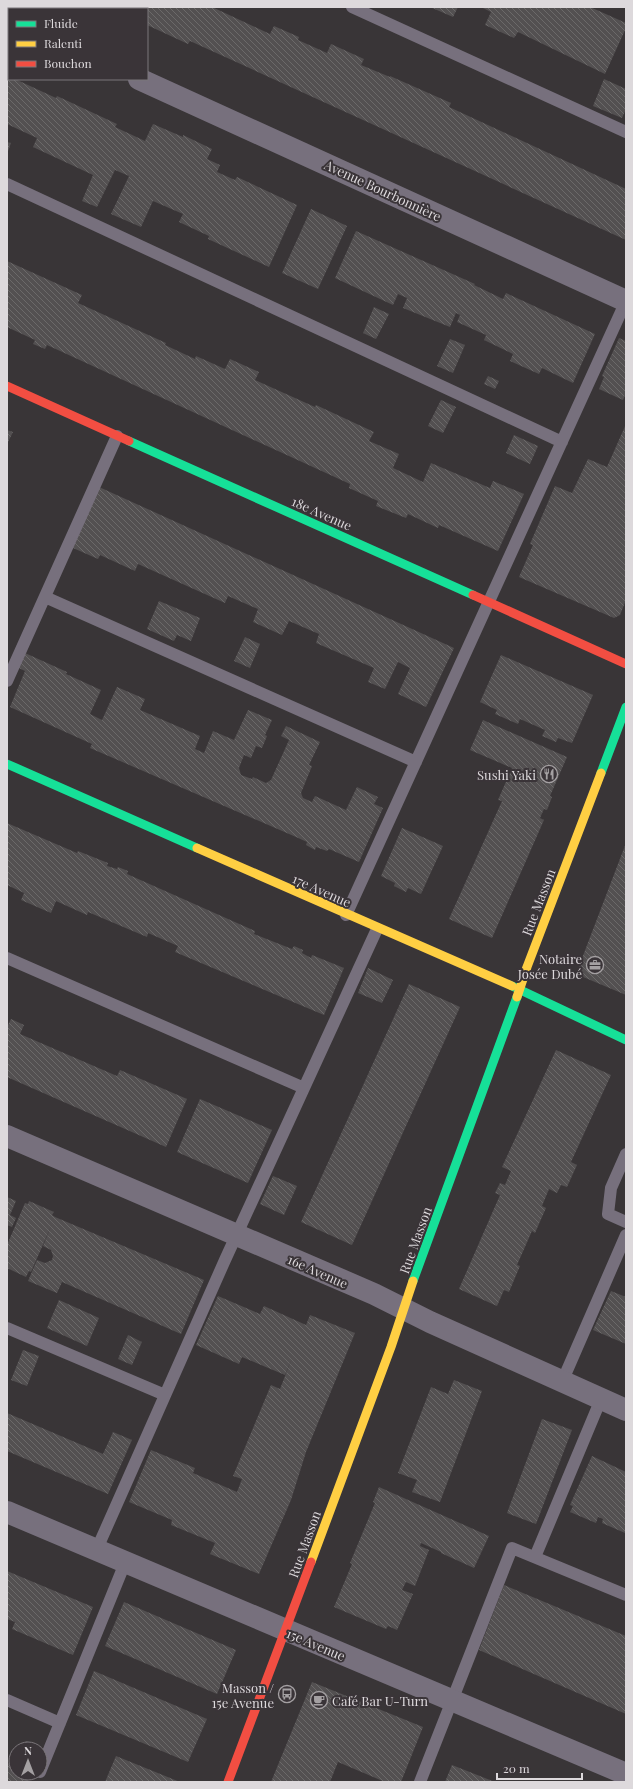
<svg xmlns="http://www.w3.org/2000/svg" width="633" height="1789" font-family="'Playfair Display',serif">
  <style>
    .building { fill: url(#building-back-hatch) }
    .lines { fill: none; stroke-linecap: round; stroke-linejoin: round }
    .lane { stroke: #77707d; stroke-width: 12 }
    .street { stroke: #77707d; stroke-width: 22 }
    .fast { stroke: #16e098; stroke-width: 9 }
    .slow { stroke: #ffcf43; stroke-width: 9 }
    .jam { stroke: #f24e42; stroke-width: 9 }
    .labels { text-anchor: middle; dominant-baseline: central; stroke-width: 4; stroke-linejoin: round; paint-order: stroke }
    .street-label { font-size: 13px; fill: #ddd9dc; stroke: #3a3438 }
    .poi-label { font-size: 13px; fill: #ddd9dc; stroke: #3a3438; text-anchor: end }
  </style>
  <defs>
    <pattern id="building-back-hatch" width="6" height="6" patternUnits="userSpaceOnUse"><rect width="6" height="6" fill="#535051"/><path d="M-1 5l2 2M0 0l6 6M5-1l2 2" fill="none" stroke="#6b6969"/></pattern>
  </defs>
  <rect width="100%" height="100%" fill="#393537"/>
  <path class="building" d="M117,7H212L270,34L274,26L299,37L298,40L327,53L331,44L364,59L361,65L390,77V76L451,103L449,107L626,189V240L190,41L188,44L147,25V9H121Z
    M430,7H458L453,17Z
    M481,7H590L626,23V28L605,74L518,32L514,38L485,25L491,12Z
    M7,75L9,76V79H15L56,98L57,96L117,124L115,127L145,141L153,124L183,137V135L212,149L207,159L220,165L217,172L235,180L237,177L297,205L269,267L208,239L209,236L179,222L183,214L153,201L141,227L111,214L129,176L115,170L97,207L82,201L93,175L33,147L37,138L7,124Z
    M604,79L626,89V109L622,118L593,106Z
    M7,142L11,143L7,154Z
    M311,209L347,226L318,289L282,273Z
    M356,231L475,284L474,285L503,299L506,293L595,334L573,383L542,368L539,374L510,361L513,354L484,340L486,335L457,322L460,315L456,313L450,327L403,308L407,298L398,294L393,305L335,278Z
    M7,261L82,295L78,303L166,343L165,345L195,359L196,356L225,369L230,359L259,372L255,380L315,407L316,405L374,432L369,441L399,454L393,468L423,482L431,463L490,488L493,481L524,494L498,551L439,525L438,528L408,514L406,518L376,506L378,501L349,488L350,484L47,345L45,349L33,344L35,340L7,327Z
    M374,307L389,314L376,339L363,333Z
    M619,338L626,341V393L623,400L599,389L604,377L602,376Z
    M450,339L465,345L453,373L437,366Z
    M488,376L499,381L495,389L484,384Z
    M441,400L456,407L443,433L428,426Z
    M626,424V600L620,615L614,618L519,577L533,545L530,544L555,486L572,493L588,459L607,467Z
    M7,430L13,432L7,444Z
    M514,435L538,446L530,464L506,453Z
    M99,487L454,648L426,707L398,694L410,668L398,662L385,689L368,682L374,668L316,643L319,634L289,621L282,635L253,622L258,609L228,596L225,603L138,564L135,571L100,555L98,559L73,548Z
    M159,601L200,618L191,641L177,635L174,641L147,629Z
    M245,637L260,644L250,668L234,661Z
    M25,653L67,672L66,674L101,690L90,714L102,720L117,687L145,699L140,710L200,736L195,749L204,753L213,731L234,740L248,710L272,720L265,735L267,736L262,748L256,746L251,758L244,755L239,768L241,775L252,779L253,777L266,783L271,780L289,740L281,736L286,726L320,742L309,765L312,766L301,793L303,798L312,802L315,796L346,810L357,787L378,797L374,804L383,808L359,862L329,849L327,851L316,847L315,850L306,845L307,842L296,837L90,748L92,744L10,707L25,671L19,668Z
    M501,655L593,695L572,743L558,738L556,742L542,736L545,730L520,719L518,724L495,714L497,710L480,702Z
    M483,720L567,757L550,796L552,797L547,810L544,809L540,818L544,820L492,938L449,919L502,801L498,800L512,768L470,750Z
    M7,823L77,853L78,851L108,863L107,866L117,869L118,867L128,871L127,874L255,931L254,934L292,949L294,946L303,950L302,953L311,958L312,955L344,968L324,1015L175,952L178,946L148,933L147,937L88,912L87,915L56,901L51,913L21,900L24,893L7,885Z
    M402,828L443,846L421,894L408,888L406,892L394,886L395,883L381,876Z
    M626,843V995L576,974Z
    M368,968L393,980L382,1003L358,993Z
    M409,984L460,1007L352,1245L301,1222Z
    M11,1019L24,1025L20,1034L117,1076L120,1070L187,1099L166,1147L7,1077V1027Z
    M556,1050L611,1075L571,1162L577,1165L567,1187L561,1185L557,1193L549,1189L542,1206L546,1208L535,1233L532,1231L517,1265L520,1266L509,1292L504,1290L497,1306L459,1289L500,1195L495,1193L500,1183L505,1185L511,1171L502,1167Z
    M200,1099L272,1130L248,1183L177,1152Z
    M273,1176L297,1186L284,1215L260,1204Z
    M7,1197L16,1201L10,1215L16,1218L12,1227L7,1225Z
    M29,1201L54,1212L52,1215L55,1217L204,1280L181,1334L62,1282L57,1293L28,1281L37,1260L45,1263L52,1260L53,1256L51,1250L43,1246L52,1224L31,1272L29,1271L26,1277L7,1268V1245L25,1203L28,1204Z
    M611,1291L626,1297V1344L593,1330Z
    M218,1296L260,1314L264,1306L306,1325L310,1315L355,1333L306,1452L291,1500L259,1574L210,1554L215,1543L171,1525L172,1520L129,1502L151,1450L195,1468L193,1473L237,1492L242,1479L233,1476L271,1385L280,1389L292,1358L285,1375L242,1357L239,1364L196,1345Z
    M59,1300L99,1318L87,1346L47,1328Z
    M128,1335L142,1342L132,1365L118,1359Z
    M23,1350L39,1356L27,1386L11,1380Z
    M454,1380L482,1391L440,1502L412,1492L417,1480L398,1473L431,1387L448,1394Z
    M7,1413L103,1454L113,1432L132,1440L108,1494L7,1451Z
    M542,1419L572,1430L536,1524L507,1513Z
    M592,1456L626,1472L625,1533L602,1523L603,1519L598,1517L596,1523L570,1512L573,1506L570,1505Z
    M379,1487L489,1536L474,1568L441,1553V1552L421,1543L420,1546L429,1550L415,1586L406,1582L402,1590L413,1594L397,1630L388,1626L386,1629L334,1607L352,1564L350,1563L375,1503L373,1502Z
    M7,1571L93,1607L73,1655L12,1629L15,1622L7,1619Z
    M504,1585L626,1636V1714L479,1650Z
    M124,1602L236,1650L217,1694L105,1646Z
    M94,1671L207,1719L188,1762L76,1715Z
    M312,1682L423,1727L401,1782H385L338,1762L330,1782H271Z
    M26,1741L42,1747L41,1749H23Z
    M116,1756L180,1782H105Z
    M7,1763L16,1766V1773H31L27,1782H7Z
    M452,1765L495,1782H445Z"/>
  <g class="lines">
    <path class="lane" d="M352,7L626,132
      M13,9L14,7
      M7,184L562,442
      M45,597L416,762
      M7,681L117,436
      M346,915L626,301
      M7,958L304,1088
      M626,1154L611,1188L608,1214L626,1222
      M7,1328L165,1395
      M562,1382L626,1235
      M96,1551L225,1260L377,929
      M535,1557L601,1399
      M7,1700L60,1723
      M40,1772L125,1563
      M420,1782L512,1548L626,1595"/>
    <path class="street" d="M7,19L9,20
      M139,79L626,301
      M7,1136L374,1294L430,1322L626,1410
      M7,1512L626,1774"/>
    <path class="fast" d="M129,441L473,595
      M7,764L197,848
      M601,773L626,707
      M512,986L626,1040
      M413,1281L517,997"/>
    <path class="slow" d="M197,848L512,986
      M517,997L527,967L601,773
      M311,1562L391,1347L413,1281"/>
    <path class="jam" d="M7,386L129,441
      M473,595L626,664
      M228,1782L311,1562"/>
  </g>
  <defs>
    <g id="restaurant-ring" transform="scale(0.9)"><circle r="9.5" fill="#3a3438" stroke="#a4a0a2" stroke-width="1.5"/><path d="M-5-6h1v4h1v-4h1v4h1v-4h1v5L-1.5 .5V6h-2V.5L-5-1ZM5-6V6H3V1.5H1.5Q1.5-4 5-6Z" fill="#a4a0a2"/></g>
    <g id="office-ring" transform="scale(0.9)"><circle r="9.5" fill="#3a3438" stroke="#a4a0a2" stroke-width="1.5"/><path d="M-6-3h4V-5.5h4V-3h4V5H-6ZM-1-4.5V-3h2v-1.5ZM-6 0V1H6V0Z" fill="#a4a0a2"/></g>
    <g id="bus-ring" transform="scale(0.9)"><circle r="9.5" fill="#3a3438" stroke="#a4a0a2" stroke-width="1.5"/><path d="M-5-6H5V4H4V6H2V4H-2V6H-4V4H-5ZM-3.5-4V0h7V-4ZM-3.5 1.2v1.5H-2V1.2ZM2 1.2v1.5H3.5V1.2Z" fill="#a4a0a2"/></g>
    <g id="cafe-ring" transform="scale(0.9)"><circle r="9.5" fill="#3a3438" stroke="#a4a0a2" stroke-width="1.5"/><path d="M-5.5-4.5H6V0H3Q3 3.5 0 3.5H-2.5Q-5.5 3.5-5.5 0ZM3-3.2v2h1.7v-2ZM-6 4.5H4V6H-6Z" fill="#a4a0a2"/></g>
  </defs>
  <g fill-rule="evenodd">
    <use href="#restaurant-ring" x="549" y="774"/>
    <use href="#office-ring" x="595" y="965"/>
    <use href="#bus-ring" x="287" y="1694"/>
    <use href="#cafe-ring" x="319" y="1700"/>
  </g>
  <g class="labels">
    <g class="street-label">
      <text transform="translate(383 190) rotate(25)">Avenue Bourbonnière</text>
      <text transform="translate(322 513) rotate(24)">18e Avenue</text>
      <text transform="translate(322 890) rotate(24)">17e Avenue</text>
      <text transform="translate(538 902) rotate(-69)">Rue Masson</text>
      <text transform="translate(415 1240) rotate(-70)">Rue Masson</text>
      <text transform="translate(318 1271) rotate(24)">16e Avenue</text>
      <text transform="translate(304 1544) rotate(-70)">Rue Masson</text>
      <text transform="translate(316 1644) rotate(23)">15e Avenue</text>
    </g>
    <g class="poi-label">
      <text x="536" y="774">Sushi Yaki</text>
      <text x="582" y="958">Notaire<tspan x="582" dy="15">Josée Dubé</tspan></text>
      <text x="274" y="1687">Masson /<tspan x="274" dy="15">15e Avenue</tspan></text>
      <text x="332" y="1700" text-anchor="start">Café Bar U-Turn</text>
    </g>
  </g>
  <rect width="633" height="1789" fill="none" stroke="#ddd9dc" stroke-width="16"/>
  <rect x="8" y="8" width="140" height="72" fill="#3a3438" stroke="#7b767a"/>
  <rect x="16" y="21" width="20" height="6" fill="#16e098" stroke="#7b767a"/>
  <text x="44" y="28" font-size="12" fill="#ddd9dc">Fluide</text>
  <rect x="16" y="41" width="20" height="6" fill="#ffcf43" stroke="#7b767a"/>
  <text x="44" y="48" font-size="12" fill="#ddd9dc">Ralenti</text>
  <rect x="16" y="61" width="20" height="6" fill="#f24e42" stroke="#7b767a"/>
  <text x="44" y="68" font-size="12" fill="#ddd9dc">Bouchon</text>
  <g transform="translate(28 1761)"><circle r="19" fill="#3a3438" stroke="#7b767a"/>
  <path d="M0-3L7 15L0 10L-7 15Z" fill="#a4a0a2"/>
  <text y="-6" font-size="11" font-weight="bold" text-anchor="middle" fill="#ddd9dc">N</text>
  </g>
  <path d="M497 1773v6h85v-6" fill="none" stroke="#ddd9dc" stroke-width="2"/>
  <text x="503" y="1773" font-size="12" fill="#ddd9dc" stroke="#3a3438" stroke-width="3" paint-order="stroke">20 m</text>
</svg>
